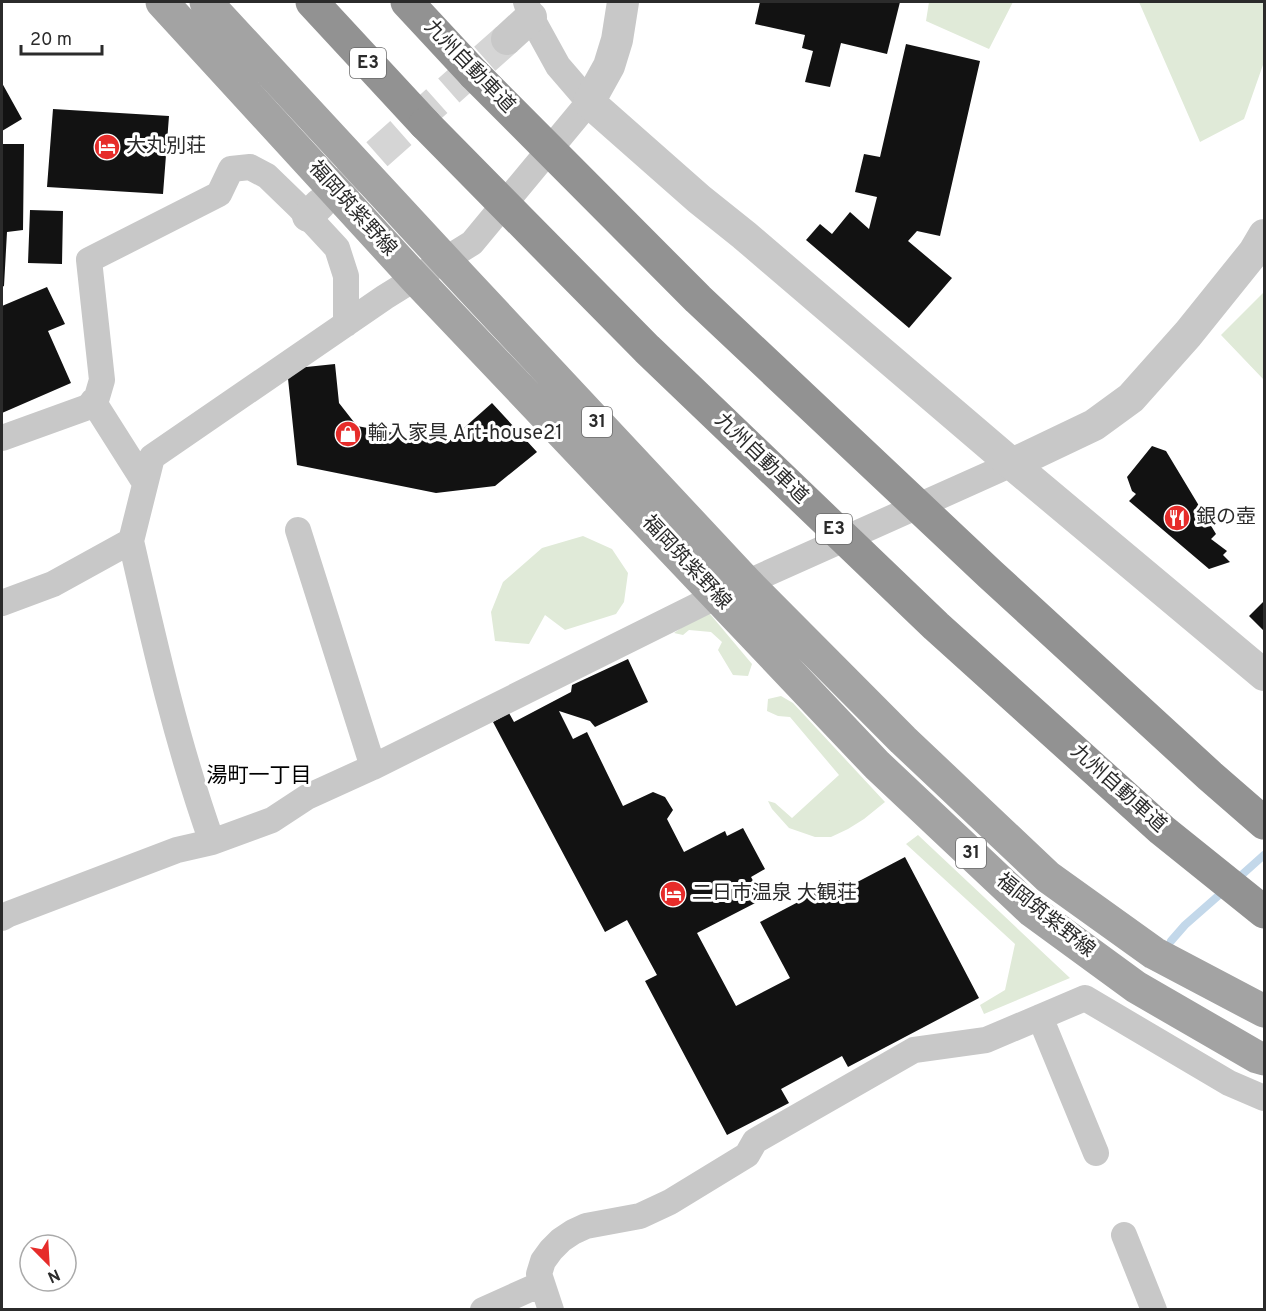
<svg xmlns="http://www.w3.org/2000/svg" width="1266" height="1311" font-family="Overpass,'Noto Sans JP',sans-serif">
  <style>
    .green { fill: #e0ead8 }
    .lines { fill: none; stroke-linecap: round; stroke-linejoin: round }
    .stream { stroke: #c3d8ea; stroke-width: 8 }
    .building { fill: #121212 }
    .tertiary-tunnel { stroke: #d5d5d5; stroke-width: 32; stroke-dasharray: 32 16; stroke-linecap: butt }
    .minor { stroke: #c8c8c8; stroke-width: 26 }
    .tertiary { stroke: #c8c8c8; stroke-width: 32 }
    .primary { stroke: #a3a3a3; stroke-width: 33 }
    .motorway { stroke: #929292; stroke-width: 33 }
    .motorway-bridge { stroke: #929292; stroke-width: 33 }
    .labels { text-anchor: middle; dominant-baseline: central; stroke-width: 6; stroke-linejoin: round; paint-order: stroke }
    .shield { fill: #fff; stroke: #6b6b6b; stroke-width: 1.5 }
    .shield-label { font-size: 18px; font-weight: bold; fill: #2b2b2b }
    .street-label { font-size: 20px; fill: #2b2b2b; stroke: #fff }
    .poi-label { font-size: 20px; fill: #2b2b2b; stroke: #fff; text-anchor: start }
    .neighbourhood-label { font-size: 21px; fill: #000; stroke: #fff }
  </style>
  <rect width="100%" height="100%" fill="#fff"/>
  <path class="green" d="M929,2H1013L989,49L926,21Z
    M1139,2H1264V62L1244,119L1200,142Z
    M1264,292V380L1221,335Z
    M583,536L612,549L628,573L624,602L616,614L565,630L545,615L529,644L495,641L491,612L503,582L542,548Z
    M702,613L710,614L752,664L748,676L733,675L718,650L722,642L711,632L689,630L683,635L674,633Z
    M781,696L793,703L885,802L864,819L848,829L831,837H815L789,828L772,809L768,801L775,803L792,818L839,775L790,717L778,716L767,711L768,699Z
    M918,835L1070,978L984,1014L980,1005L1005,990L1015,944L906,844Z"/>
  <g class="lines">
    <path class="stream" d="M1236,880L1264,855
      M1171,941L1185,925L1226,889"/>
  </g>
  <path class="building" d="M760,2H900L887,54L841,43L830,87L805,82L813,51L802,48L805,35L755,24Z
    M906,44L980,61L940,236L917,231L908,241L952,278L909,328L806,240L820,224L832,234L850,212L869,229L877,197L855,192L864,154L880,157Z
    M2,83L22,119L2,131Z
    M53,109L169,116L163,194L47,187Z
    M2,144H24L23,230L7,232L4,286L2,287Z
    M30,210L63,211L62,264L28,263Z
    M47,287L65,324L48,331L71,383L2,413V306Z
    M335,364L339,403L357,426L447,443L492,403L537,452L495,486L436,493L297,465L287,369Z
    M1152,446L1166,451L1216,534L1211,539L1227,551L1223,555L1230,562L1209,569L1129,501L1136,494L1132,491L1127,477Z
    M1264,601V631L1249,616Z
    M628,659L648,702L595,727L590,721L559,711L573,739L587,732L623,806L653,792L665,797L673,810L667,819L684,852L725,831L727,836L743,828L765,869L751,877L763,899L697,933L736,1006L790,978L760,922L840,880L844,889L905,857L979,998L848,1067L842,1056L781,1089L789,1103L727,1135L645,981L657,975L627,920L605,932L493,722L509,713L514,722L571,692L572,685Z"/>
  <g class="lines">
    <path class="tertiary-tunnel" d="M341,186L507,39"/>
    <path class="minor" d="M93,401L145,483
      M2,438L88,407L97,397L102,380L89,260L219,194L231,169L250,167L267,176L299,207L337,248L346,276V324
      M298,530L373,767
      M131,541C154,642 177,744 212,842
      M2,603L53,584L131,541L152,457L385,297L472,243L589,102L558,66L531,17L526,2
      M2,918L9,914L177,850L212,842L272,820L307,797L373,767L717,596L1012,464
      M1040,1017L1096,1153
      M1124,1235L1154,1310
      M483,1310L541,1284
      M551,1310L539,1274L543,1261L551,1250L561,1240L573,1232L586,1226L640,1216L670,1202L747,1155L755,1141L914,1050L986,1040L1085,998L1229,1083L1264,1098"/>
    <path class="tertiary" d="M623,2L617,40L609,66L589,102L699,199L744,235L1012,464L1264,675
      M507,39L531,17
      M308,216L320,204
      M1012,464L1094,425L1131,398L1188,334L1254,252L1264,235"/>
    <path class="primary" d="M162,2L415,278L877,765L1032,911L1136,987L1257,1057L1264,1059
      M206,2L445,260L748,584L903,740L1048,877L1154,953L1264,1011"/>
    <path class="motorway" d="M312,2L425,124
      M407,2L474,74"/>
    <path class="motorway-bridge" d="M474,74L698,299L990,574L1210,776L1264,823
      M425,124L647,349L936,626L1162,830L1264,912"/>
  </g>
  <defs>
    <g id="hotel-disc" transform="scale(1.35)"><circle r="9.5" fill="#e62c2a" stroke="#fff"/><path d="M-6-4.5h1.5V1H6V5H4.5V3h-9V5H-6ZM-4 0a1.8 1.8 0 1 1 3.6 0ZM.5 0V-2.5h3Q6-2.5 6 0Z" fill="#fff"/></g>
    <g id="shop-disc" transform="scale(1.35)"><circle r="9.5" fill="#e62c2a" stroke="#fff"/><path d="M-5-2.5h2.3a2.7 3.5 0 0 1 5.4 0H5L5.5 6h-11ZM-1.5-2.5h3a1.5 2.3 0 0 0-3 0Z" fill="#fff"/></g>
    <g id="restaurant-disc" transform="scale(1.35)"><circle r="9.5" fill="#e62c2a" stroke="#fff"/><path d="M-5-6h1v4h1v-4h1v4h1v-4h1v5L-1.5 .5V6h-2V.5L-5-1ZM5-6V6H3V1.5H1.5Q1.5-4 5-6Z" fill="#fff"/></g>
  </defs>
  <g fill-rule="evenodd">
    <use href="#hotel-disc" x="107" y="147"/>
    <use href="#shop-disc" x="348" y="434"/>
    <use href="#restaurant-disc" x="1177" y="518"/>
    <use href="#hotel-disc" x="673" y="894"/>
  </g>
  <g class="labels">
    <g class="shield">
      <rect x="350" y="48" width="36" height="30" rx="4.5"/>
      <rect x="582" y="407" width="30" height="30" rx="4.5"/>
      <rect x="816" y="514" width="36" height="30" rx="4.5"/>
      <rect x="956" y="838" width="30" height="30" rx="4.5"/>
    </g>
    <g class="shield-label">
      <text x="368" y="63">E3</text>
      <text x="597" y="422">31</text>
      <text x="834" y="529">E3</text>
      <text x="971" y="853">31</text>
    </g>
    <g class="street-label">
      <text transform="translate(469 67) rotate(46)">九州自動車道</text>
      <text transform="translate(352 209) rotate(48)">福岡筑紫野線</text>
      <text transform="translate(761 459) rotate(44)">九州自動車道</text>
      <text transform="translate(686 563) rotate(47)">福岡筑紫野線</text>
      <text transform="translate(1118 789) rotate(42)">九州自動車道</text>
      <text transform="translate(1045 916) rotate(39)">福岡筑紫野線</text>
    </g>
    <g class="poi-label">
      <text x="126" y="147">大丸別荘</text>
      <text x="368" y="434">輸入家具 Art-house21</text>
      <text x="1196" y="518">銀の壺</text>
      <text x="692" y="894">二日市温泉 大観荘</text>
    </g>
    <g class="neighbourhood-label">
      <text x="259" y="776">湯町一丁目</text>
    </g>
  </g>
  <rect width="1266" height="1311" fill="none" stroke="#2b2b2b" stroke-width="6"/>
  <g transform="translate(48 1263) rotate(156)"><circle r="28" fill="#ffffff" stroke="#aaaaaa" stroke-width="1.5"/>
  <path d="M0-4.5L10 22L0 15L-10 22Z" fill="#e62c2a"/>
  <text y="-9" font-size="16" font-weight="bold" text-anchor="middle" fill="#2b2b2b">N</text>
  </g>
  <path d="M21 45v9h81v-9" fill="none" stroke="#2b2b2b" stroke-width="3"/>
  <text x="30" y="45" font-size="18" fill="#2b2b2b" stroke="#ffffff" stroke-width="4.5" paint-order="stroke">20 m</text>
</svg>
